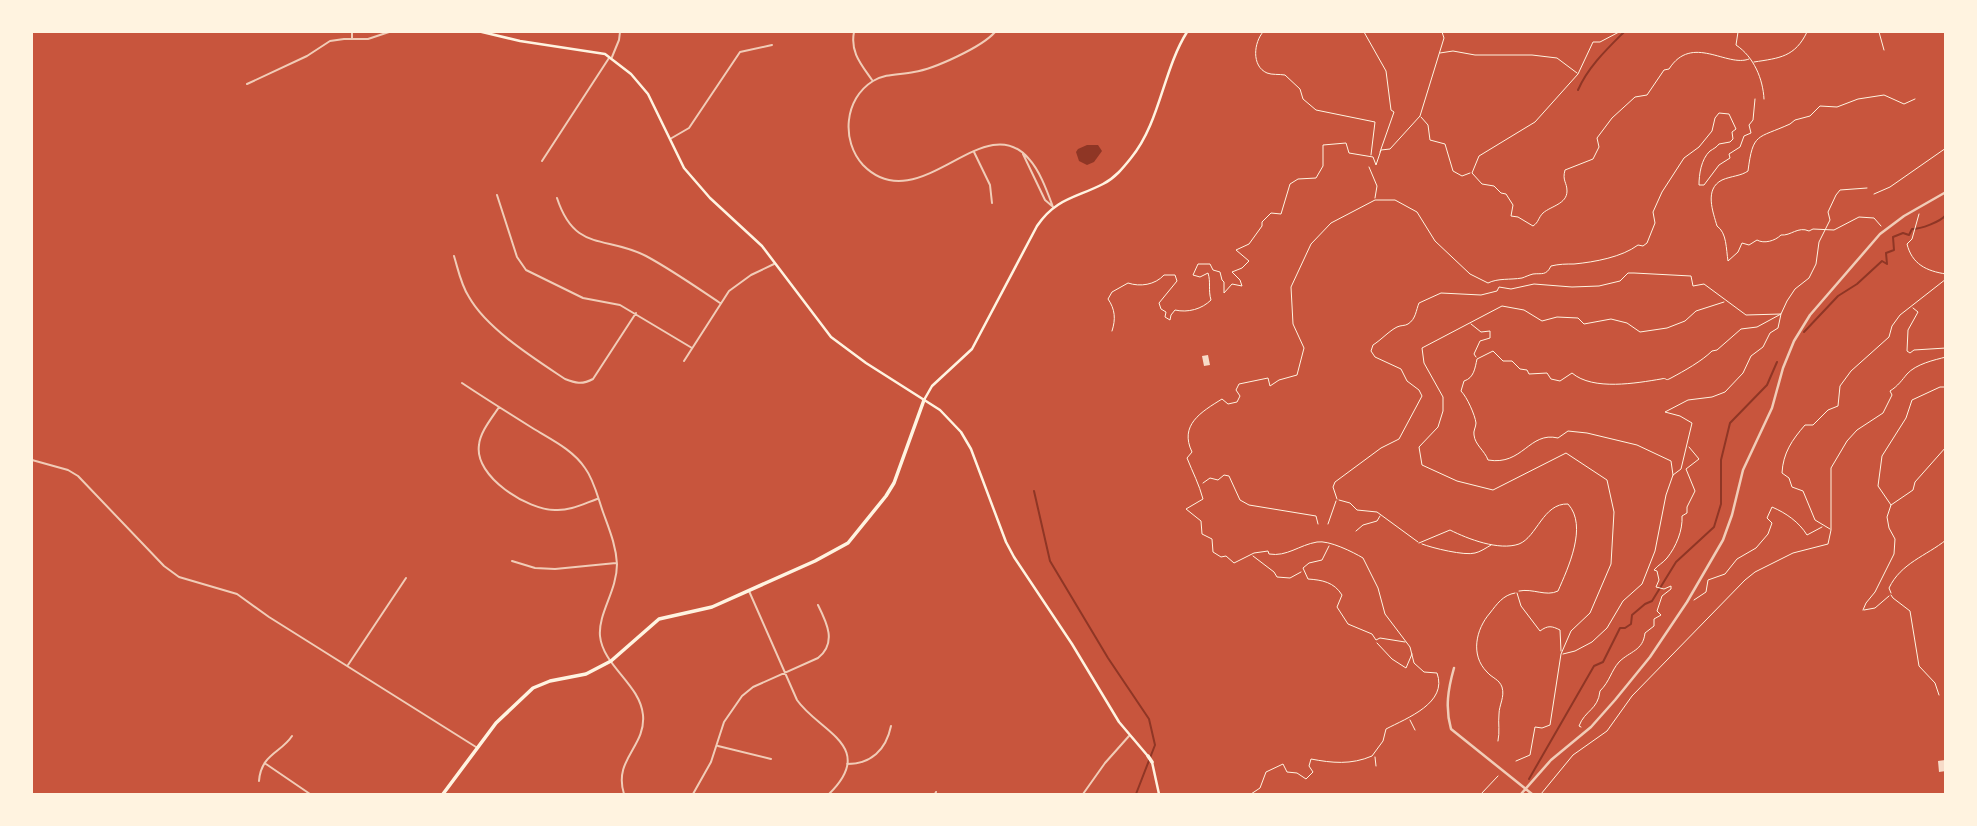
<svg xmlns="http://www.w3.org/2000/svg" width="1977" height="826" font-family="'Titillium Web',sans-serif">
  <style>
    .water { fill: #8f3625 }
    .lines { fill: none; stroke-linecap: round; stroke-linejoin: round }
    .stream { stroke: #8f3625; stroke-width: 2 }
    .building { fill: #f7dbc8 }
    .path { stroke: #fff3e0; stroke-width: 1 }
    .minor { stroke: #f1ccb7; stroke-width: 2 }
    .tertiary { stroke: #f1ccb7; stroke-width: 2.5 }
    .secondary { stroke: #fff3e0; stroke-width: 2.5 }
    .primary { stroke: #fff3e0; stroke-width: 3.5 }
  </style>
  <rect width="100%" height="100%" fill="#c8553d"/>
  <path class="water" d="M1087,145H1098L1102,151L1094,162L1087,165L1079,161L1076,152L1078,149Z"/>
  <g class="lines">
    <path class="stream" d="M1578,90C1588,67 1607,49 1624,32
      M1804,332L1838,296L1857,284L1882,261L1887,264L1886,253L1894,250L1893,237L1903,233L1909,235L1912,229C1921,229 1940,222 1946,215
      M1034,491L1050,561L1108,658L1149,719L1155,745L1136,794
      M1529,779L1594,666L1603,662L1620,628H1625L1631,624L1632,615L1645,604L1652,601L1676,562L1714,527L1721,504V460L1730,423L1767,385L1777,362"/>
  </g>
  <path class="building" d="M1208,355L1210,365L1204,366L1202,356Z
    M1945,760L1946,771L1939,772L1938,761Z"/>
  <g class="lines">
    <path class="path" d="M1263,32C1254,42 1251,66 1267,73C1272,75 1279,74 1285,75L1300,89L1303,99L1316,110L1375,122L1371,155
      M1364,32L1386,71L1391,110L1394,112L1380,152
      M1619,32L1600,42H1593L1578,74L1535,122L1479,156L1472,173L1482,184L1494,186L1501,193L1506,194L1513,205L1511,216L1518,217L1533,226C1539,222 1538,218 1543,213C1551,206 1567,204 1567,191C1567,182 1562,181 1565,170L1593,159L1599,147L1597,138L1612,118L1635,97L1647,95L1664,70L1669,69C1692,33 1727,68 1749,59
      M1738,32L1736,45C1754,57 1763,79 1764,99
      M1879,32L1884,50
      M1440,53L1453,51L1475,55H1532L1557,58L1577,73
      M1754,62C1780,58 1795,57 1807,32
      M1421,117L1428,125L1430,140L1445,144L1453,171L1462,176L1470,173
      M1369,167L1377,186L1375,198
      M1874,194L1890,187L1946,148
      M1919,214L1912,239L1907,244C1912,264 1926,271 1946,274
      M1881,226L1874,218L1859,217L1834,230L1813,229L1809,231C1798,226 1791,236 1781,235C1775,241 1764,244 1757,240L1749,245L1742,243L1738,252L1728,261C1726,249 1727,233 1717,226C1713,212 1704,189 1722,180C1731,176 1741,176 1748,171C1753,132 1757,139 1790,124L1795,120L1810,116L1820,106L1837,107L1858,99L1884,95L1904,104L1915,99
      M1913,308L1918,312L1908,330L1907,351L1910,353L1914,350L1946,348
      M1471,324L1481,332L1490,331V338L1480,341L1474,354L1476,357
      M1112,331C1116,319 1115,309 1108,299L1112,292L1128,283C1140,287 1155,285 1164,275H1175L1177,281L1159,303L1161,309L1166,312L1165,317L1170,320L1171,315L1175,310C1188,313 1202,309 1211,300C1208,290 1211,282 1208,273L1200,277L1193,275L1198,264H1210L1213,270L1220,272L1222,280L1224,282V293L1232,284L1242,286L1240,280L1232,272L1242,268L1249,261L1236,250L1249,244L1262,226V222L1271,213L1281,214L1290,184L1298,179L1316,178L1323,166V145L1346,143L1349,153L1373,157L1376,165L1381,150L1390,149L1420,116L1444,38L1442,32
      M1203,483L1210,478L1218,480L1224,475L1229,476L1240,500L1249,505L1316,516L1318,524
      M1337,499L1333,487L1335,482L1381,448L1399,439L1422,396L1419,390L1407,381L1401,369L1375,357L1371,351L1373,345C1381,340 1389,331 1397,327C1401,325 1405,326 1408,324C1416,319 1416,310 1419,303L1441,293L1481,295L1497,291L1499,287L1511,289L1534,284L1572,287L1599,286L1620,281L1628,273H1634L1691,276L1693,286L1704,284L1746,315L1781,314L1757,327L1741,329L1717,350L1712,351C1702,361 1684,371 1671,378C1664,382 1668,377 1661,379C1637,383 1593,391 1572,373L1560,381L1551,379L1547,373L1529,374L1527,370L1520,369L1512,361H1503L1493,351L1477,359C1475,368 1474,378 1464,381L1461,391C1467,397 1475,415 1476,423C1476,427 1473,431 1474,435C1475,445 1485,451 1488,460C1523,466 1529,431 1558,438L1568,431L1587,433L1637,445L1671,461L1673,475
      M1339,500L1350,503L1357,510L1377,512L1418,542
      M1891,505L1913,490L1915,482L1946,447
      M1328,524L1336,501
      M1830,529L1815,520L1803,491L1792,487L1789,478L1782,473C1783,453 1792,440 1805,425H1813L1828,410L1838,406L1840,386L1851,371L1889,337L1892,326L1900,315L1946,279
      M1356,531L1363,525L1377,521L1380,516
      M1419,543L1450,530C1468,539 1499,551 1519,544C1537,537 1543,503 1568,504C1588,526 1568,568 1558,591C1546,597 1533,588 1519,591
      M1422,544C1432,548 1465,556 1475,553C1480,552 1486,548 1491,545
      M1329,546L1322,560L1309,563L1303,568L1308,579C1322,580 1334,582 1342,595L1337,607L1348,624L1372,634L1376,640L1380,638L1405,642
      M1253,556L1274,572L1277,577L1290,578L1301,572
      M1517,593L1521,606L1540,631C1548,625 1552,626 1560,630L1561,651
      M1891,593L1889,588C1901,563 1926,556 1946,540
      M1891,595L1893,598L1910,611L1919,666L1935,683L1939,695
      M1694,600L1706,592L1708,580L1725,574L1737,559L1756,548L1768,534L1772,523L1767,518L1772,507C1786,513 1799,522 1807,535L1822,527
      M1863,610L1866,603L1875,592L1894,554L1895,539L1889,528L1887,517L1891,505L1878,486L1882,456L1906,418L1912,400L1940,387H1946
      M1864,610L1875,608L1889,596
      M1377,643L1392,659L1406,668L1412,654
      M1563,654L1575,651L1592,642L1607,628L1623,601L1642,584L1655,551L1666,495L1673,475L1681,469L1692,423L1680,416L1665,412L1688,400L1712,397L1725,392L1743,373L1751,356L1763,347L1770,333L1778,328L1781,314L1787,301L1795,289L1809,278L1816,264L1819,242L1830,220L1828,212L1836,195L1840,190L1867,188
      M1410,720L1415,730
      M1581,727L1579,726C1585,710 1598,710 1600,691C1610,681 1611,671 1619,662C1630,651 1643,651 1645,633L1654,626V619L1661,615L1657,611L1662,596L1671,589V586L1664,589L1656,587L1659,580L1657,571L1654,570C1658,565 1663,563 1667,558C1676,547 1683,530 1682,516L1687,513V507L1695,491L1686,469L1699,459L1689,447
      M1498,741C1500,732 1498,723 1499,714C1499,705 1505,697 1502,687C1499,679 1492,678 1487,672C1470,655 1476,629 1490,613C1497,604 1503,595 1515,593
      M1375,757L1376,766
      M1516,761L1530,755L1535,727L1542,728L1550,725L1561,654L1571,631L1590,613L1611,564L1614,512L1607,480L1566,453L1493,490L1457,481L1422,465L1419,447L1438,427L1443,411V397L1424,363L1422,348L1502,306L1524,310L1542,321L1557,317L1578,318L1584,324L1611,319L1627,323L1640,332L1667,328L1685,321L1696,311L1724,302
      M1251,794L1260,788L1266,772L1283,764L1287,772L1297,773L1306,779L1313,772L1309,766L1311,759C1332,763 1351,765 1372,756L1383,741L1386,729C1407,718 1448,703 1437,673L1424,672L1414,663L1410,647L1385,614L1378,588L1363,558C1353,552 1329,540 1317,542C1299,545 1287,557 1269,554L1268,551L1254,553L1234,563L1226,556L1221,557L1213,552L1212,539L1202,534L1201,521L1186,509L1203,499C1199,484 1193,473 1187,458L1192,452C1179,425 1201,412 1222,399L1228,404L1237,402L1240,396L1236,390L1239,384L1268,378L1270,386L1279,380L1297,375L1304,348L1293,324L1291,287L1311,244L1331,223L1375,200H1395L1417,212L1435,241L1470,274L1488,283C1498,278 1510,280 1522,278C1525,277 1529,275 1533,274C1542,273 1546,276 1551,266C1559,264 1566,264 1574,264C1595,262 1622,257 1638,245L1643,246L1647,243L1655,223L1653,212L1662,192L1684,158L1699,147L1712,131L1715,118L1719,113L1729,114L1736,129L1732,132L1733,139L1730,142L1719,144C1717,147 1713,149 1710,151C1701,159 1699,175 1699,185H1704L1719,165L1730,158L1729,154L1740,147L1744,136L1751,133L1749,125L1753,120L1755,99
      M1481,794L1498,776
      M1541,794L1573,755L1607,731L1632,696L1745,580L1755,572L1793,553L1828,544L1831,530V468L1847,441L1857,430L1883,413L1892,395L1890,391C1898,386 1902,380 1907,374C1916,364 1934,360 1946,357"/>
    <path class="minor" d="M854,32C850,52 861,64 872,80
      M995,32C982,47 934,69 914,72C900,75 886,73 873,81C844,99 841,141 863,165C919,222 984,105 1029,159C1040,171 1047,191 1053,207
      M352,38V32
      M612,57L619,40L620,32
      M247,84L307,56L330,41L344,39H368L389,32
      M670,139L689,128L740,52L772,45
      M974,152L990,185L992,203
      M1023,154L1045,200L1052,206
      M542,161L609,58
      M497,195L517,257L526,270L583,298L620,305L692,348
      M557,198C575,253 606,235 646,256C672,270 696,287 720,303
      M454,256C458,269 461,285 469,297C487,329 535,359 565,379C575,383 582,385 593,379L636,313
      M684,361L729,291L751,275L774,264
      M462,383C486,399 510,414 534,429C552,440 573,450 585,468C594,480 598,498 603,512C609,529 616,545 617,564C617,591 598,613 600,636C603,666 640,684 643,715C646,747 613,759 624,794
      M499,407C492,418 480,432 479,445C474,477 528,510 555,510C570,511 583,504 597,499
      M32,460L68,470L78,476L164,566L179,577L237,594L269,617L476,747
      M512,561L535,568L555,569L616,563
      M749,591L797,700C818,731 878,746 829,794
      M348,665L406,578
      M718,746L771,759
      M266,764L310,794
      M847,764C871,764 886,750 891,726
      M259,781C261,754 281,753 292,736
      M693,794L711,762L724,722L742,696L753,687L818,658C837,643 827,623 818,605
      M935,794L936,792
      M1083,794L1105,763L1129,736"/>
    <path class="tertiary" d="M1454,668C1448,689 1445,708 1451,729L1532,794
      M1521,794L1551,760L1591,727L1615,700L1650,657L1687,602L1723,540L1732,515L1743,470L1772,408L1783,368L1794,341L1810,315L1880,234L1904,216L1946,192"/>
    <path class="secondary" d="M482,32L520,41L605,54L631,74L648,94L684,168L710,198L762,246L831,337L866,363L940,410L961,432L971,449L1006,542L1014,557L1072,644L1119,722L1147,755
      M924,400L932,386L972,349L1037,226C1056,198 1076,198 1103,184C1115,178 1123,168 1131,158C1160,123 1163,70 1187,32
      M1152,762L1159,794"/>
    <path class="primary" d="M1148,756L1152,762
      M443,794L496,723L533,688L550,681L586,674L611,661L659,619L712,607L815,561L848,543L886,496L894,483L924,400"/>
  </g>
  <rect width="1977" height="826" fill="none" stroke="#fff3e0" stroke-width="66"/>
</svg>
